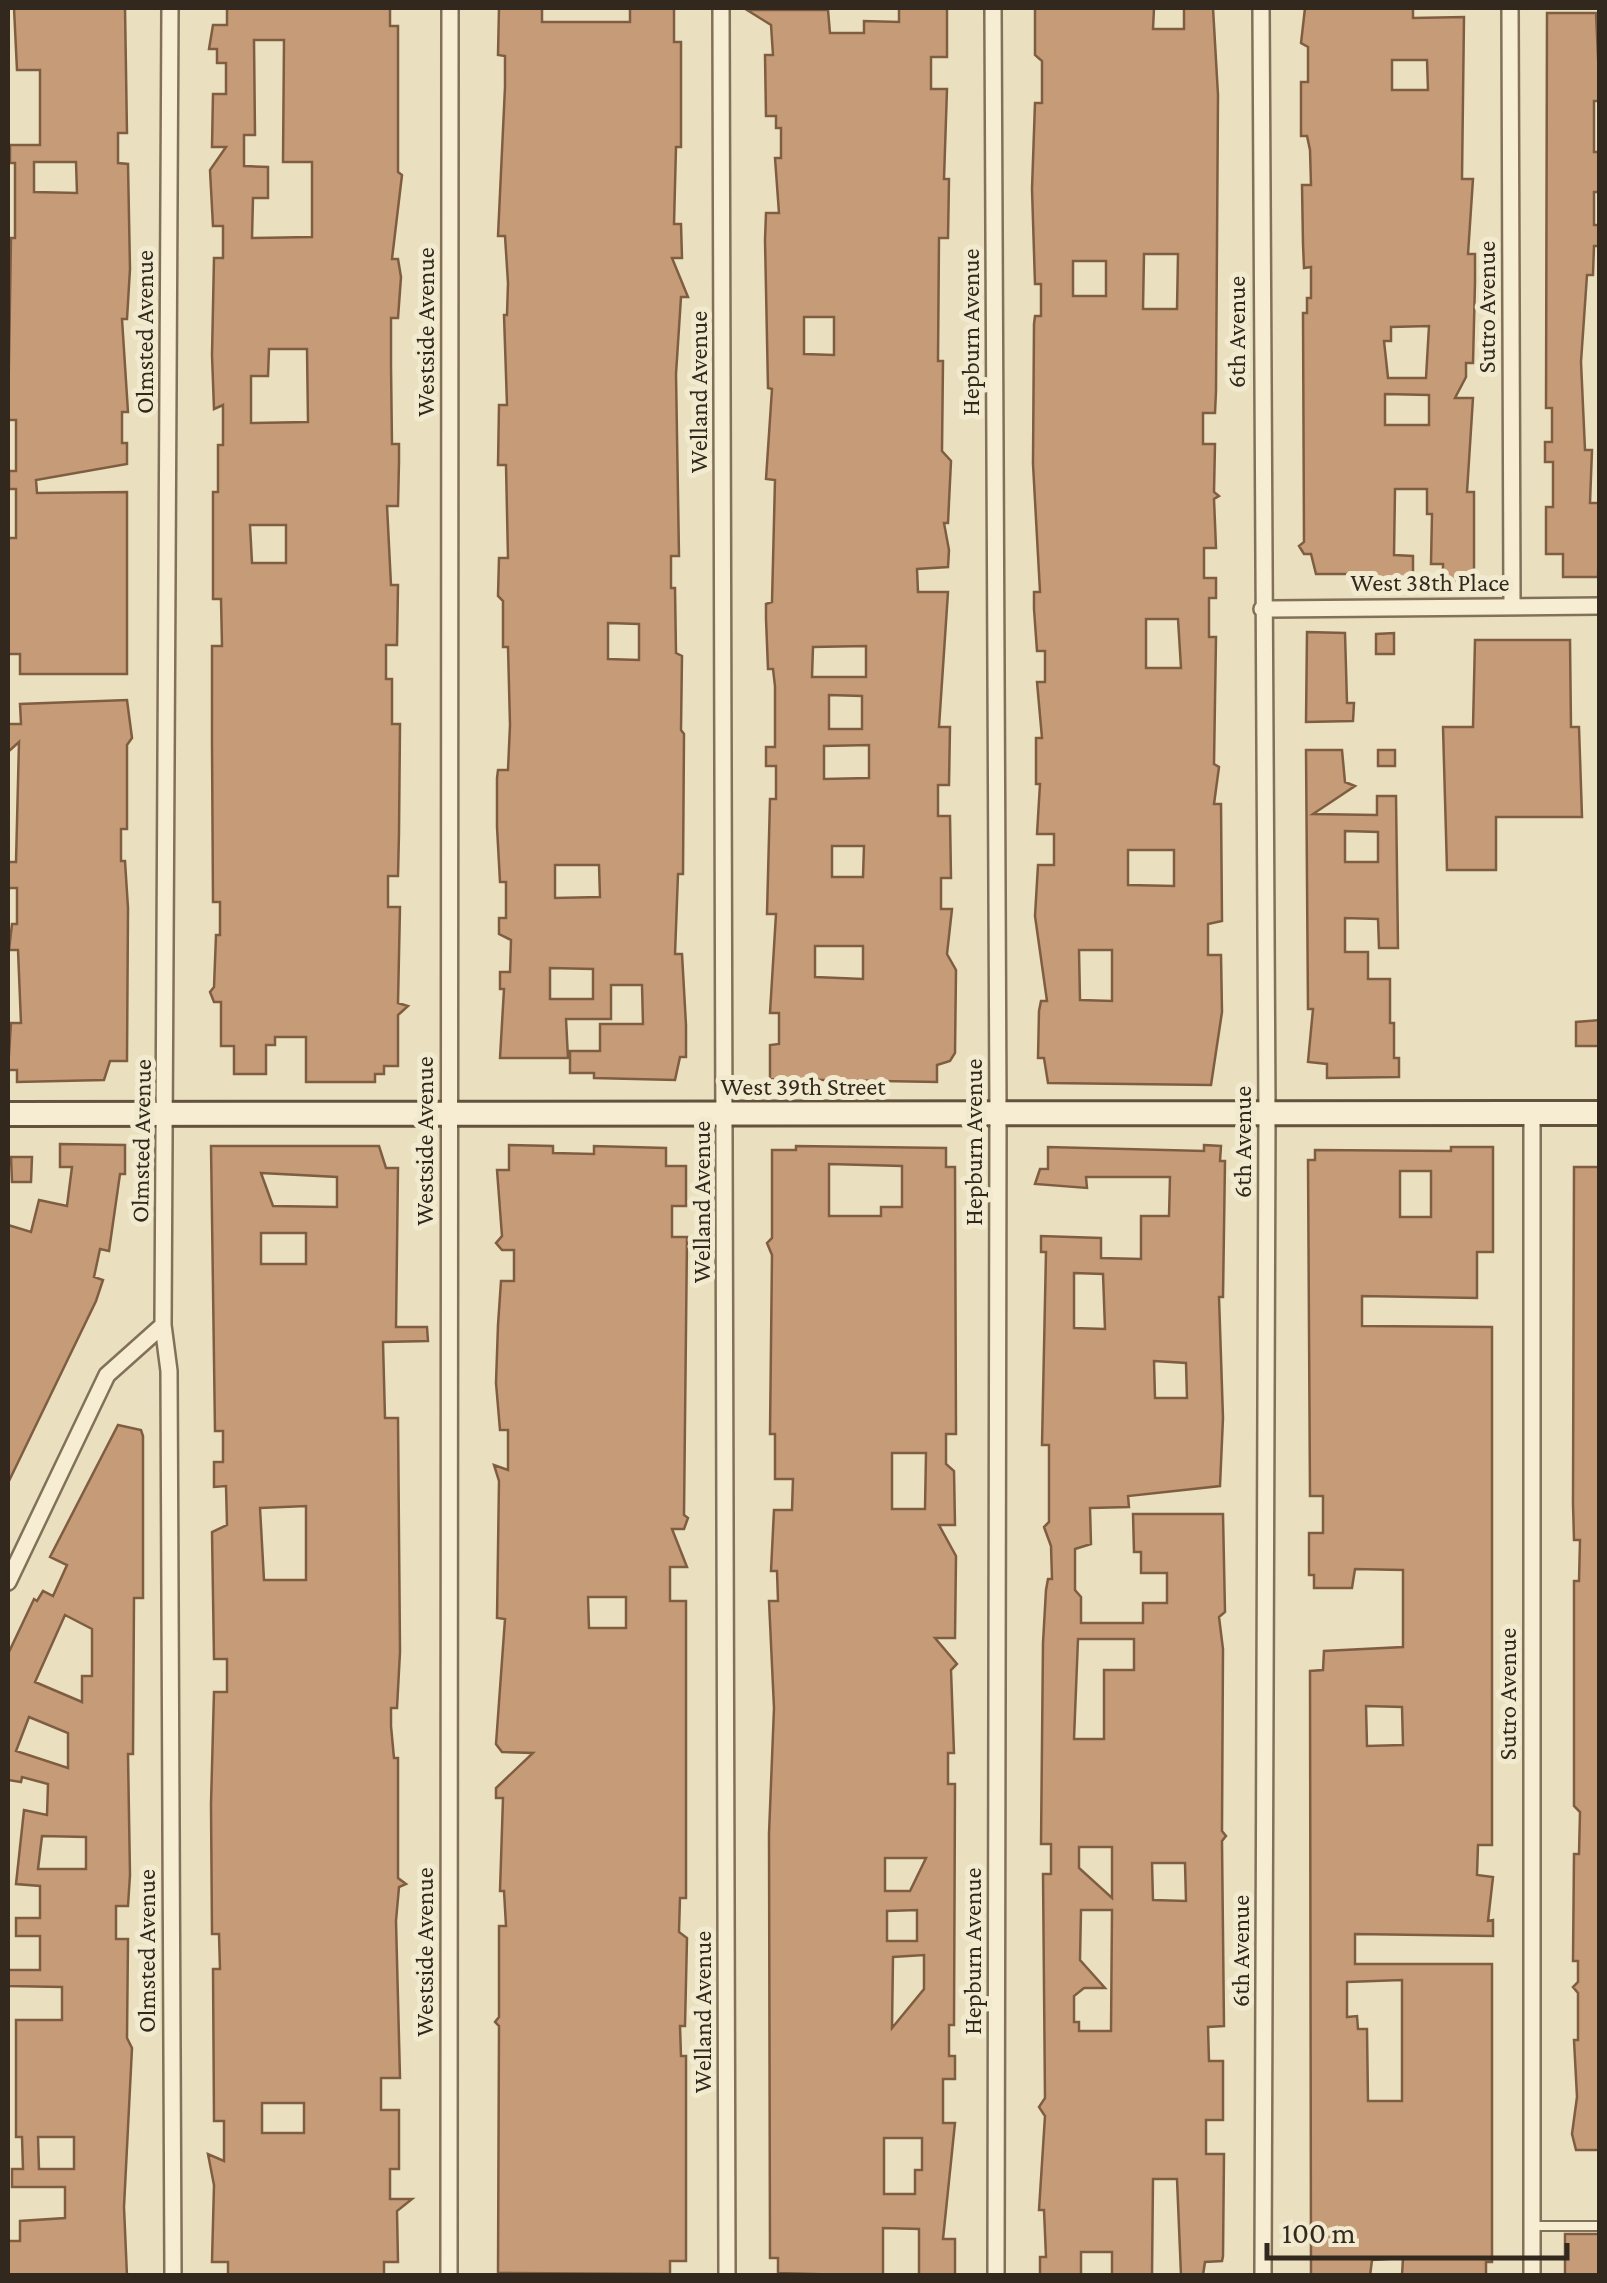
<svg xmlns="http://www.w3.org/2000/svg" width="1607" height="2283" font-family="'Crimson Pro',serif">
  <style>
    .building { fill: #c69c78; stroke: #7f5d41; stroke-width: 2.5; fill-rule: evenodd }
    .lines { fill: none; stroke-linecap: round; stroke-linejoin: round }
    .lane-casing { stroke: #827159; stroke-width: 12 }
    .street-casing { stroke: #827159; stroke-width: 20 }
    .secondary-casing { stroke: #63523c; stroke-width: 28 }
    .lane { stroke: #f6edd2; stroke-width: 8 }
    .street { stroke: #f6edd2; stroke-width: 15 }
    .secondary { stroke: #f6edd2; stroke-width: 22 }
    .labels { text-anchor: middle; dominant-baseline: central; stroke-width: 10; stroke-linejoin: round; paint-order: stroke }
    .street-label { font-size: 25px; fill: #32281d; stroke: #f2eacf }
  </style>
  <rect width="100%" height="100%" fill="#eae0c0"/>
  <path class="building" d="M14,8H125L127,133H118V163L128,164L130,269L127,319H122L128,412H122V443H127V464L36,480L37,493L127,492V674H20V654H8V538H16V489H9V471H16V420H8L11,238H15V163H10V145H40V70H17ZM34,162H76L77,193L34,192Z
    M227,8H390V26H398V172L402,175L392,259H398L401,277L398,318H391V366L392,444H399V462L398,506H387L391,585H398L397,645H386V679H392V724H400L399,833L398,876H388V907H400L398,1003L408,1006L398,1015V1066H384V1074H375V1082H306V1037H275V1045H266V1074H234V1046H221V1002H214L210,992L214,987L216,935H220V902H213L212,744V646H222L221,599H213V492H218V445H223V405L214,409L212,355L214,258H223V226H213L210,170L226,147H212L213,94H226V63H217V49H209L213,25H227ZM254,40H284L283,162H312V237L252,238L253,198H268V167L244,166V135H255ZM269,349H307L308,422L251,423V376H268ZM250,525H286V563H252Z
    M499,8H542V22H630V8H674V42H681V147H676L674,224H681L682,258H672L688,297H681L676,374L679,556H671V588H675L676,653L682,656L681,730L684,734L683,874H678L675,954H682L686,1025V1057H680L675,1080L594,1078V1073H570V1051H600V1024H643L642,985H611V1019H566L568,1058H500L504,989H500V972H510L511,940L499,934V918H506V882H500L497,827V778L498,770H508L510,725L508,647H503V601L498,596L499,558H508L506,465H498L499,405H507L504,315H507L508,283L505,236H498L505,87V56L498,55ZM608,623L639,624V660L608,659ZM555,865H599L600,897L555,898ZM550,968L593,969V999H550Z
    M899,8H947V57H931V89H947L944,179H949L948,238H939L938,361H943L942,451L951,461L948,523H944L949,550L948,567L917,569L918,592H948L939,727H950L949,785H938V816H950L951,878H941V909H952L947,954L956,970L955,1053L950,1061L937,1065V1082L770,1079V1045L779,1044V1013H770L776,914H767L770,799H776V766H766V747H775V686L773,669H768L766,619V604L772,602L775,480L766,479L772,389L768,388L765,240L766,213H779L775,158H781V128H776V116H766L765,55H773L771,25L747,10H828L830,33H864V21L899,22ZM804,317H834V355L804,354ZM866,646V677H812L813,647ZM829,695L862,696V729H829ZM869,745V778L824,779V746ZM832,846H864L863,877H832ZM815,946H863V979L815,977Z
    M1035,8H1154L1153,29H1184V8H1213L1218,95L1216,391L1215,413H1203V444H1215L1214,492L1219,496L1214,499L1216,548H1204V578H1216V598H1209V637H1216L1214,764L1219,767L1214,804H1221L1222,921L1208,924V955H1221L1222,1012L1211,1085L1048,1083L1044,1058H1038L1039,1011L1041,1001H1047L1035,916L1038,865H1054V834H1037L1040,784H1036V738H1042L1037,682H1045V651H1037L1034,609V592H1040L1033,464L1034,324L1035,316H1041V284H1035L1032,189L1035,103H1042V61L1035,55ZM1144,254H1178L1177,309H1143ZM1073,261H1106V296H1073ZM1146,619H1178L1181,668H1146ZM1128,850H1174V886L1128,885ZM1079,950H1112V1001L1080,1000Z
    M1305,8H1413V18L1464,17L1462,179H1473L1468,254H1475V282L1473,363H1466V377L1455,398H1473L1467,492H1474V574H1465V581H1443V564H1431L1432,514H1427V489H1395L1394,555L1413,556V580H1374V574H1316L1311,554H1304L1299,546L1304,542L1303,313H1307V298H1311V267L1304,268L1303,244L1302,185H1311L1310,150L1307,136H1301V82H1308V47L1301,43ZM1392,60H1427L1428,90H1392ZM1429,326L1426,378H1388L1384,341H1391V327ZM1385,394L1429,395V425H1385Z
    M1547,13H1596L1600,101H1594V152H1600V192H1594V225H1600V246H1594L1593,275H1587L1581,362L1585,450H1592L1590,503H1600L1598,577H1563V554H1546V507H1553V462H1545V442H1552V408H1546Z
    M1307,632L1345,633L1347,703H1354L1353,721L1306,722Z
    M1394,633V654H1376V634Z
    M1475,640H1570L1571,727H1579L1582,817H1496V870H1447L1443,727H1473Z
    M127,700L132,738L127,745V829H121V861H125L128,908L127,1061H110L104,1080L17,1082V1070H8L11,1023H21L18,950H9L12,924H17V888H8V862H16L19,742L8,752V724H21L20,704Z
    M1306,750H1342L1345,782L1355,786L1313,814L1377,815V796H1396L1398,948H1379L1378,919L1345,918V952H1368V979H1390V1023H1394V1058H1399V1077L1327,1078V1064L1308,1062L1313,1009H1308ZM1345,831L1378,832V862H1345Z
    M1378,750H1395V766H1378Z
    M1600,1020V1046H1576V1022Z
    M60,1144L125,1145V1174H120L109,1251L100,1249L94,1277L103,1280L96,1301L8,1483V1225L31,1232L39,1200L67,1206L72,1167H60Z
    M509,1145L553,1146V1153L594,1154V1146L666,1148V1166H686V1206H672V1237H687L684,1515L688,1518L684,1529H672L687,1567H670V1601H686V1898H680L679,1932L687,1938L685,2026H680L681,2056H686V2261H670V2274L498,2273L499,2026L495,2022L499,2017V1926H506L504,1891H500L503,1798H496V1788L533,1753L502,1752L496,1744L505,1619L497,1618L499,1481L494,1465L508,1470V1430H500L496,1383L498,1325L501,1281H514V1250H502L496,1243L502,1236L497,1170H509ZM588,1597H626V1628H589Z
    M1204,1145L1221,1146L1220,1161H1225L1223,1297H1219L1223,1418L1220,1486L1128,1496L1129,1507L1090,1508L1091,1544L1075,1549V1590L1081,1597V1623H1143V1603H1167V1573H1141V1552H1134L1133,1514H1223L1225,1612L1219,1617L1223,1649L1222,1831L1226,1836L1222,1841L1224,2026L1208,2027L1209,2061H1223V2120H1206V2154H1224L1223,2256L1222,2261L1205,2262L1203,2275H1181L1177,2179H1153L1152,2276H1112V2252H1081V2274L1040,2275V2257H1046L1044,2210H1039L1045,2116L1039,2107L1045,2098L1043,1874H1051V1844H1041L1043,1643L1046,1590L1048,1579H1052L1051,1546L1044,1527L1049,1522V1445H1042L1046,1252H1041V1236L1101,1238V1258L1141,1259V1216H1169L1170,1177H1086L1087,1188L1035,1184L1040,1169H1048V1147L1204,1151ZM1074,1273L1103,1274L1105,1329L1074,1328ZM1154,1361L1186,1363L1187,1398H1155ZM1078,1639H1134V1670H1104V1739H1074ZM1079,1847H1112V1898L1079,1868ZM1152,1863H1185L1186,1901L1153,1900ZM1081,1910H1112L1111,2031H1079V2022H1074V1996L1084,1988H1105L1080,1960Z
    M211,1146H379L386,1168H398L396,1327H427L428,1341L383,1342L385,1418H398L400,1652L397,1708H391V1726L394,1758H398V1878L406,1884L399,1887L396,1921L400,2078H381V2110H399V2169H390V2199H412L397,2211L398,2262H384V2276H228V2262H212L214,2185L208,2154L224,2161V2121H214L213,1969H220L219,1934H212L211,1804L214,1692H227V1659H214L212,1532L227,1525L226,1486L214,1487V1462H223V1431H215ZM261,1173L337,1177V1207L273,1206ZM261,1233H306V1264H261ZM306,1506V1580H264L260,1508ZM262,2103H304V2133H262Z
    M796,1146L946,1148V1167H955L956,1434H946V1464L954,1471L955,1525H939L956,1556L955,1638H935L957,1664L951,1670L954,1753H948V1784H955L954,2025H949V2056H955V2079H943V2123H955L943,2239H955V2276L919,2275V2229L883,2228V2276L778,2273V2258H770L769,1834L774,1708L769,1601H778L777,1571H771L774,1510H792L793,1479H775V1434H770L772,1255L767,1243L772,1238V1150H796ZM829,1164L902,1166V1207H881V1216H829ZM892,1453H926L925,1509H892ZM885,1858H926L910,1891H885ZM917,1910V1941H887V1911ZM924,1955V1989L892,2028L893,1957ZM884,2138H922V2170H915V2194H884Z
    M1451,1147H1493V1252H1477V1298L1362,1296V1326L1492,1327V1845H1478L1477,1875L1493,1877L1488,1921L1493,1920V1936L1355,1934V1964H1492V2262H1486V2276H1402L1403,2258L1372,2260L1370,2276H1311L1310,1671L1323,1670L1324,1651L1403,1647V1570L1355,1569L1352,1588H1314V1575H1309V1533H1323V1496H1310L1308,1160H1315V1150L1451,1151ZM1400,1171H1431V1217H1400ZM1366,1706L1402,1707L1403,1745L1367,1746ZM1402,1980V2101H1368L1367,2029H1358L1357,2016L1347,2017V1982Z
    M11,1157H32L31,1182H12Z
    M1574,1167H1600V2150H1576L1572,2134L1577,2097L1574,2040H1578V1993L1573,1987L1578,1982V1961H1573L1574,1854H1579L1580,1812L1574,1806V1581H1579L1580,1540H1574L1573,1504Z
    M118,1425L141,1430L143,1436V1598H134L133,1754H128L130,1875L128,1906H116V1939H128L127,2038L132,2048L124,2207L127,2276H8V2241H20V2221L65,2218V2187H12V2169H23L22,2137H16V2020H62V1987L8,1986V1970H40V1936H16V1918H40V1886L16,1884L24,1810L47,1815L48,1784L22,1777L21,1782L8,1780V1654L34,1599L37,1601L43,1591L53,1596L67,1565L50,1557ZM65,1615L92,1629V1676H82V1702L35,1682ZM29,1717L68,1733V1768L16,1751ZM42,1836L86,1837V1869H38ZM38,2137H74V2169H39Z
    M1565,2234H1600V2276H1565Z"/>
  <g class="lines">
    <g class="lane-casing">
      <path id="lane" d="M1531,2226H1600"/>
    </g>
    <g class="street-casing">
      <path id="street" d="M170,8L163,1325L169,1371L173,2276
        M721,8L727,2276
        M993,8L998,1113L996,2276
        M1261,8L1267,1113L1263,2276
        M1510,8L1512,607
        M1262,609L1600,606
        M1532,1113V2276
        M8,1582L107,1375L163,1325
        M449,2276L450,8"/>
    </g>
    <g class="secondary-casing">
      <path id="secondary" d="M8,1114L1600,1113"/>
    </g>
    <use href="#lane" class="lane"/>
    <use href="#street" class="street"/>
    <use href="#secondary" class="secondary"/>
  </g>
  <g class="labels">
    <g class="street-label">
      <text transform="translate(1486 307) rotate(-90)">Sutro Avenue</text>
      <text transform="translate(144 332) rotate(-90)">Olmsted Avenue</text>
      <text transform="translate(425 332) rotate(-90)">Westside Avenue</text>
      <text transform="translate(970 332) rotate(-90)">Hepburn Avenue</text>
      <text transform="translate(1236 332) rotate(-90)">6th Avenue</text>
      <text transform="translate(698 392) rotate(-90)">Welland Avenue</text>
      <text x="1430" y="582">West 38th Place</text>
      <text x="803" y="1086">West 39th Street</text>
      <text transform="translate(141 1141) rotate(-89)">Olmsted Avenue</text>
      <text transform="translate(424 1141) rotate(-90)">Westside Avenue</text>
      <text transform="translate(973 1142) rotate(-90)">Hepburn Avenue</text>
      <text transform="translate(1242 1142) rotate(-90)">6th Avenue</text>
      <text transform="translate(701 1202) rotate(-90)">Welland Avenue</text>
      <text transform="translate(1507 1694) rotate(-90)">Sutro Avenue</text>
      <text transform="translate(146 1951) rotate(-90)">Olmsted Avenue</text>
      <text transform="translate(972 1951) rotate(-90)">Hepburn Avenue</text>
      <text transform="translate(1240 1951) rotate(-90)">6th Avenue</text>
      <text transform="translate(424 1952) rotate(-90)">Westside Avenue</text>
      <text transform="translate(702 2012) rotate(-90)">Welland Avenue</text>
    </g>
  </g>
  <rect width="1607" height="2283" fill="none" stroke="#32281d" stroke-width="20"/>
  <path d="M1267 2243v15h300v-15" fill="none" stroke="#32281d" stroke-width="5"/>
  <text x="1282" y="2243" font-size="30" fill="#32281d" stroke="#f2eacf" stroke-width="8" paint-order="stroke">100 m</text>
</svg>
